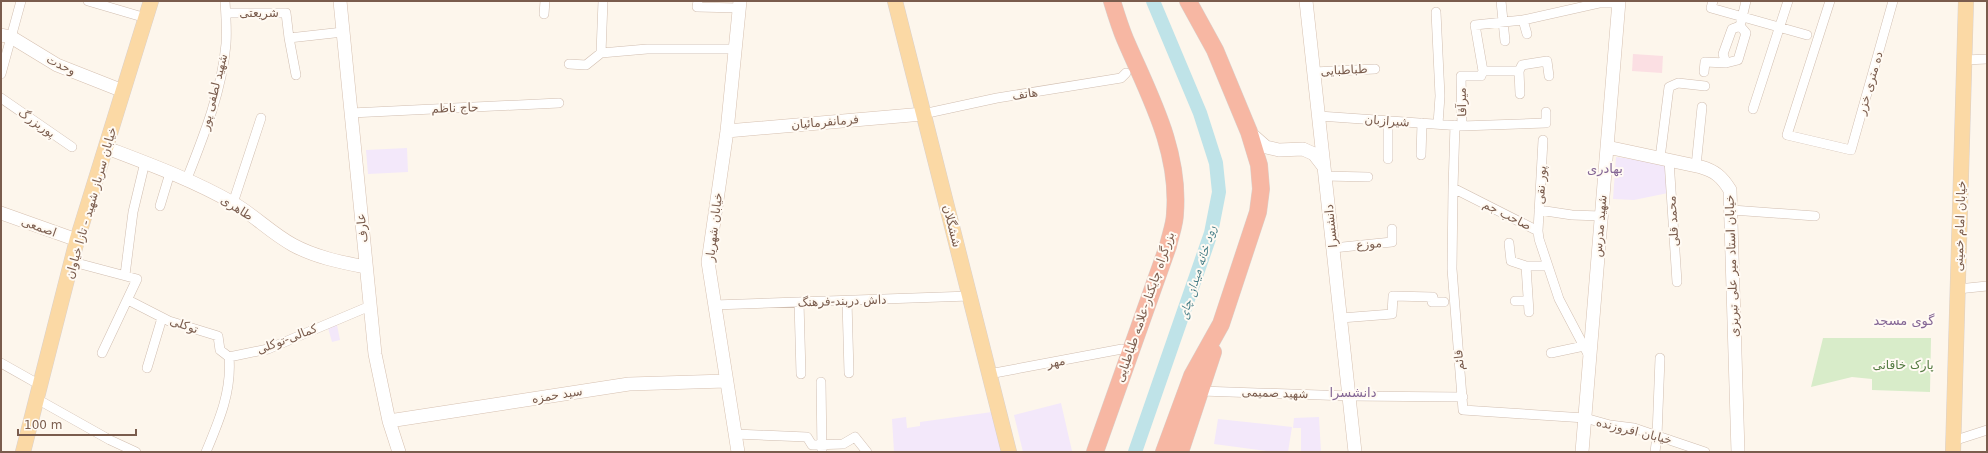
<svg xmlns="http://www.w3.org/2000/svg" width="1988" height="453" font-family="'DejaVu Sans','Noto Naskh Arabic',sans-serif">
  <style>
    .education { fill: #f3e8fa }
    .medical { fill: #fbdfe3 }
    .green { fill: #d8ecc9 }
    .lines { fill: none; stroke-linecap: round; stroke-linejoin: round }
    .river { stroke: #bfe3e8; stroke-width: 14 }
    .street-casing { stroke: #d1beb0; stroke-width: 10 }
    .secondary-casing { stroke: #d6c0b0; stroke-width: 14 }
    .primary-casing { stroke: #dad1cd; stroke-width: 16 }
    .highway-casing { stroke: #dad1cd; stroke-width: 18 }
    .street { stroke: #fff; stroke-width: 9 }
    .secondary { stroke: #fff; stroke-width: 13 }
    .primary { stroke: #fbd9a5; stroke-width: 15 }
    .highway { stroke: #f7b7a3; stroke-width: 17 }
    .labels { text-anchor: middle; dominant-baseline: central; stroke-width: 4; stroke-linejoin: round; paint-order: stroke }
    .street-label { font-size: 12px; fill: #7a5c4d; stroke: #fffaf3 }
    .park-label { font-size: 12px; fill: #537a41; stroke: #fffaf3 }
    .neighbourhood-label { font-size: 13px; fill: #846695; stroke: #fffaf3 }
    .water-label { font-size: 13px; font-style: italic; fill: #437c86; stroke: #fffaf3 }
  </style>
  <rect width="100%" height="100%" fill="#fdf6ec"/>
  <path class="education" d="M407,148L408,172L368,174L366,150Z
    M1616,157L1666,163L1668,193L1634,200L1613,199Z
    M337,325L340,340L332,342L328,328Z
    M1061,403L1072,451L1023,452L1014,415Z
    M992,412L1001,452H894L892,419L906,417L907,428L920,426V422Z
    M1319,417L1321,452H1301V428H1293L1294,418Z
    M1218,419L1292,427L1288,452H1274L1214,444Z"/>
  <path class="medical" d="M1633,54L1663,56L1662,73L1632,71Z"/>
  <path class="green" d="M1823,338H1931L1930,392L1872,390V379L1852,377L1811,387Z"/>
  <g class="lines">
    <path class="river" d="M1135,452L1211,233L1219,192L1216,163L1200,113L1153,1"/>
    <g class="street-casing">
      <path id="street" d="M88,1L146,18
        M698,1L697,7L739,8
        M1501,1L1505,41
        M1713,1L1711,8L1807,35
        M1830,1L1787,135L1851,150L1893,1
        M1436,12L1440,96L1438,124
        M226,13H286L289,38L343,32
        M544,14L545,1
        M1523,20L1527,34
        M289,38L296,75
        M601,53L603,1
        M1965,60L1987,59
        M1726,63L1723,54L1732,29L1740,26L1746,1
        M569,64L586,65L601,53L647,49H735
        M1483,71L1475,25L1523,20L1599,3H1619
        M1519,71L1520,94
        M1314,72L1375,69
        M1704,72L1705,62L1726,63L1738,60L1746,33L1740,26
        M1,74L21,1
        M1,98L72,147
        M1753,109L1788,1
        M351,113L559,103
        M923,114L997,98L1121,78L1126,73
        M1319,116L1462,126L1546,123V112
        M1455,125L1453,188L1538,231L1539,239L1559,299L1589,356
        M1462,126L1461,76H1481L1483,71H1519L1522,65L1547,61L1549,76
        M1421,155L1422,123
        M1660,158L1669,87L1678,83L1705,86
        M1388,159V121
        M1669,160L1677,282
        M1696,166L1702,107
        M1325,176L1368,177
        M186,181C203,138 222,91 226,44C227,30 226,16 225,1
        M1453,188L1452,269L1463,410L1585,418L1610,425L1634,428L1705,452
        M233,203L261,118
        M160,206L170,173
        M1539,210L1572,215L1601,216
        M1732,210L1815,216
        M1538,231L1543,140
        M1509,243L1511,261L1526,266H1548
        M1333,248L1392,242V229
        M73,262L137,279L102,353
        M1526,266L1529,312
        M125,275L133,212L145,162
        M1958,289L1987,286
        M128,300L169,321L218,336L220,350L229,357
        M847,301L849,373
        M1515,301H1528
        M799,302L801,374
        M714,305L970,296
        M1341,318L1392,314L1393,296L1433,297L1432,302H1444
        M1551,353L1584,346
        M1,363L40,385
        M147,368L162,318
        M989,374L1122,349
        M821,382L822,452
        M1201,391L1349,396L1463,397
        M37,399L110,440L136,452
        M735,434L807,437L812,445L843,444L855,437L867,452
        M1953,441L1987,430
        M206,452C219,421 232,391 229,357L268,349L370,306
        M1655,452L1657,436L1660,358"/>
    </g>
    <g class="secondary-casing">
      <path id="secondary" d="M340,1L375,354L389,421L399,452
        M1306,1L1355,452
        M1,35L11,37L57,65L123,91
        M727,131L923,114
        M1249,132L1266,147L1279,150L1303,149L1314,154L1324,167
        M1607,147L1701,167C1715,171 1722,177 1730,190L1738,452
        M107,148C149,164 193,180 233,203C254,215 271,233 293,245C315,257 340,262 365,267
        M1,213L77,240
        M389,421L629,384L726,381
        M738,452L708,262L727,131L740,1
        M1582,452L1619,1"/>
    </g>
    <g class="primary-casing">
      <path id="primary" d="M895,1L1009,452
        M23,452L77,240L151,1
        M1953,452L1966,1"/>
    </g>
    <g class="highway-casing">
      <path id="highway" d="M1095,452L1168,246C1170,236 1175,224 1175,213C1180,150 1149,95 1125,39C1120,27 1116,14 1112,1
        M1164,452L1192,376L1221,324L1258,212L1261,189L1259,165L1249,132L1215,50L1188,1
        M1180,452L1213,352"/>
    </g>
    <use href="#street" class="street"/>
    <use href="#secondary" class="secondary"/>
    <use href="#primary" class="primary"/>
    <use href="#highway" class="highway"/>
  </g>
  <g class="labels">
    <g class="street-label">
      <text x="259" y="13">شریعتی</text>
      <text transform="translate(61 65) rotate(26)">وحدت</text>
      <text transform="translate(1344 70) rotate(-3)">طباطبایی</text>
      <text transform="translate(1870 83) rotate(-74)">ده متری خزر</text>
      <text transform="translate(214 92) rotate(-76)">شهید لطفی پور</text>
      <text transform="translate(1025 94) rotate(-8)">هاتف</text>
      <text transform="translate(1462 102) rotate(-91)">میرآقا</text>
      <text transform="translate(455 108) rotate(-2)">حاج ناظم</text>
      <text transform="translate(1387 121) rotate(4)">شیرازبان</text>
      <text transform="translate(825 122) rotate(-5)">فرمانفرمائیان</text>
      <text transform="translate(37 123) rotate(35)">پوربزرگ</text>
      <text transform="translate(1541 185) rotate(-87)">پور نقی</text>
      <text transform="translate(91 203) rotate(-74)">خیابان سرباز شهید - تازا خیاوان</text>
      <text transform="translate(237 208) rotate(32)">طاهری</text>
      <text transform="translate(1507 215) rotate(27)">صاحب جم</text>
      <text transform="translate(1673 221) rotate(-94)">محمد قلی</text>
      <text transform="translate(952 226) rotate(76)">ششگلان</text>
      <text transform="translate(1331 226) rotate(-96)">دانشسرا</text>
      <text transform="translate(1600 226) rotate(-85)">شهید مدرس</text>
      <text transform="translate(1960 226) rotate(-88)">خیابان امام خمینی</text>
      <text transform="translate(39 227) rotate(20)">اصمعی</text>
      <text transform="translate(714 227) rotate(-83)">خیابان شهریار</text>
      <text transform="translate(362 228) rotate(-95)">عارف</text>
      <text transform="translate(1369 244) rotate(-5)">موزع</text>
      <text transform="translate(1732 266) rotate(-92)">خیابان استاد میر علی تبریزی</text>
      <text transform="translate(842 301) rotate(-2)">داش دربند-فرهنگ</text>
      <text transform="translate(1145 307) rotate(-71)">بزرگراه چایکنار-علامه طباطبایی</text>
      <text transform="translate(184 325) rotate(19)">توکلی</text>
      <text transform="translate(287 339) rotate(-21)">کمالی-توکلی</text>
      <text transform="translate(1459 360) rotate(-96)">قائم</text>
      <text transform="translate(1056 362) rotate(-11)">مهر</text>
      <text transform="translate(1275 393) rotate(2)">شهید صمیمی</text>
      <text transform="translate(557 395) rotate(-9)">سید حمزه</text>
      <text transform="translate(1634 431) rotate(14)">خیابان افروزنده</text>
    </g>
    <g class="park-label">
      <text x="1903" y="365">پارک خاقانی</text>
    </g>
    <g class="neighbourhood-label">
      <text x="1605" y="168">بهادری</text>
      <text x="1904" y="320">گوی مسجد</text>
      <text x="1353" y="392">دانشسرا</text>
    </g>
    <g class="water-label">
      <text transform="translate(1197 272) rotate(-72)">رود خانه میدان چای</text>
    </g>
  </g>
  <rect width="1988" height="453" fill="none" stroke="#7a5c4d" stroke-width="4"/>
  <path d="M18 429v6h118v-6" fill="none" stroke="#7a5c4d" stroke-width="2"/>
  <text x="24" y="429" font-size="12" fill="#7a5c4d" stroke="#fffaf3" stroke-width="3" paint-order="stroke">100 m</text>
</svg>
